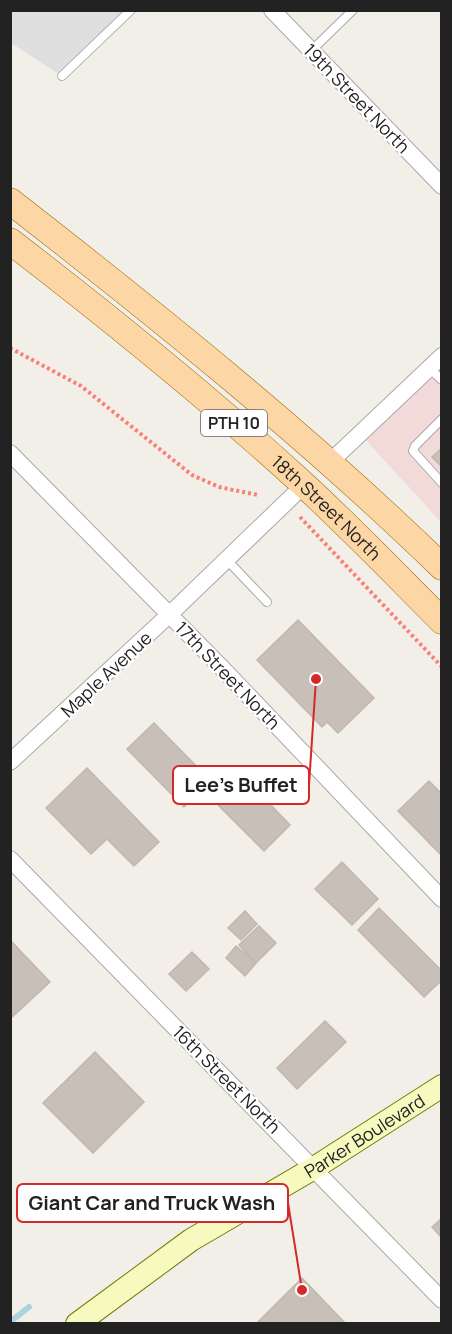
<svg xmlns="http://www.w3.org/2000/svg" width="452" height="1334" font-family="Manrope,sans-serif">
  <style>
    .residential { fill: #e0dfdf }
    .commercial { fill: #f2dad9 }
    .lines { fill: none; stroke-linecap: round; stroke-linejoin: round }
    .stream { stroke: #aad3df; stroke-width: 6 }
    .building { fill: #c7bfb8; stroke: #c4b6ab; stroke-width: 1.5 }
    .lane-casing { stroke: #a9a9a9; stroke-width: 10 }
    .street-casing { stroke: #a9a9a9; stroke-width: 18 }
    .secondary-casing { stroke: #707d05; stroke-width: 24 }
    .primary-casing { stroke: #a06b00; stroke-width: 27 }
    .path { stroke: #fa8072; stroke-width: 4; stroke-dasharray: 3 3; stroke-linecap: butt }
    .lane { stroke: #fff; stroke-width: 8 }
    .street { stroke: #fff; stroke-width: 16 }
    .secondary { stroke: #f7fabf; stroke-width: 22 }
    .primary { stroke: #fcd6a4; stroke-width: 26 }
    .labels { text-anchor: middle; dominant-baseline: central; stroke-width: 4.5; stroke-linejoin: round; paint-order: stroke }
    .shield { fill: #fff; stroke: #646464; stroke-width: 1.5 }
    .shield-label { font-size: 16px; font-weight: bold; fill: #222 }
    .street-label { font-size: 18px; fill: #222; stroke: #fff }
    .leader { fill: none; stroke: #d62828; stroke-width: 2 }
    .callout-dot { fill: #d62828; stroke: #fff; stroke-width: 2 }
    .callout { fill: #fff; stroke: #d62828; stroke-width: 2 }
    .callout-label { font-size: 20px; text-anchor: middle; font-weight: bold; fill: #222 }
  </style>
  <rect width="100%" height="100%" fill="#f2efe9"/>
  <path class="residential" d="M10,11H131L62,76L11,43Z"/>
  <path class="commercial" d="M441,358V522L361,435Z"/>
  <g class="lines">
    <path class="stream" d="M10,1322L29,1307"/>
  </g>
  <path class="building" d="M442,448V467L432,457Z
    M442,448V467L432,457Z
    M298,620L374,698L338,733L327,722L322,727L257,660Z
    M154,723L210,780L184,807L127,749Z
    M87,768L159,842L134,866L107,839L91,854L46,808Z
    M237,770L290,825L264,851L210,797Z
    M429,781L442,794V856L398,811Z
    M342,862L378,899L352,925L315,889Z
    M379,908L442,971V980L424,997L358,930Z
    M245,911L257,924L241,940L228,928Z
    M259,926L276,943L256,963L239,945Z
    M10,940L50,982L10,1019Z
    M236,946L256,963L245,976L226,958Z
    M192,952L209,969L186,991L169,974Z
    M325,1021L346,1042L297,1089L277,1068Z
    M95,1052L144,1102L93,1153L43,1103Z
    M442,1218V1238L432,1227Z
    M302,1278L346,1324H256Z"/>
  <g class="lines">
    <g class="lane-casing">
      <path id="lane" d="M311,51L353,10
        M62,76L131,10
        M429,368L442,380
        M442,419L415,446L413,451L442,483
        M227,560L267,602"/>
    </g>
    <g class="street-casing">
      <path id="street" d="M272,10L442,186
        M10,453L222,668L442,899
        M329,463L442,356
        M10,762L170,614L304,485
        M10,859L442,1300"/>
    </g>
    <g class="secondary-casing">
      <g id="secondary">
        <path id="s1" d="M77,1324L191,1240L314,1168L442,1086"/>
      </g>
    </g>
    <g class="primary-casing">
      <g id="primary">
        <path d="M10,201C159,317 307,436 442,567"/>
        <path id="s2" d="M10,241C110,318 209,398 302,483C350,527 396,575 442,621"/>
      </g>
    </g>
    <path class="path" d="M10,348L81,386L192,475L219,487L258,495
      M300,517L442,667"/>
    <use href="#lane" class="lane"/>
    <use href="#street" class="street"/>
    <use href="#secondary" class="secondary"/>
    <use href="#primary" class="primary"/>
  </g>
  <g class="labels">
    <rect class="shield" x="201" y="410" width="66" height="26" rx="4.5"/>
    <g class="shield-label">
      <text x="234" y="423">PTH 10</text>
    </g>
    <g class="street-label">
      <text transform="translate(357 98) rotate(46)">19th Street North</text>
      <text stroke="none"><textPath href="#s2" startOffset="414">18th Street North</textPath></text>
      <text transform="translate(106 674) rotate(-43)">Maple Avenue</text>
      <text transform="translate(228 675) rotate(46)">17th Street North</text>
      <text transform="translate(227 1079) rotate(45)">16th Street North</text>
      <text stroke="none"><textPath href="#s1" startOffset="344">Parker Boulevard</textPath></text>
    </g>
  </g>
  <path class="leader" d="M316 679L309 785M302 1290L288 1203"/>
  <g class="callout-dot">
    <circle cx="316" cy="679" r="6"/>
    <circle cx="302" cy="1290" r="6"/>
  </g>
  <g class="callout">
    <rect x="173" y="766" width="136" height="38" rx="6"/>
    <rect x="17" y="1184" width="271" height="38" rx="6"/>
  </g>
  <g class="callout-label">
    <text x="241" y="792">Lee's Buffet</text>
    <text x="152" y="1210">Giant Car and Truck Wash</text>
  </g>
  <rect width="452" height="1334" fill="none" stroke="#222222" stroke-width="24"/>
</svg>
